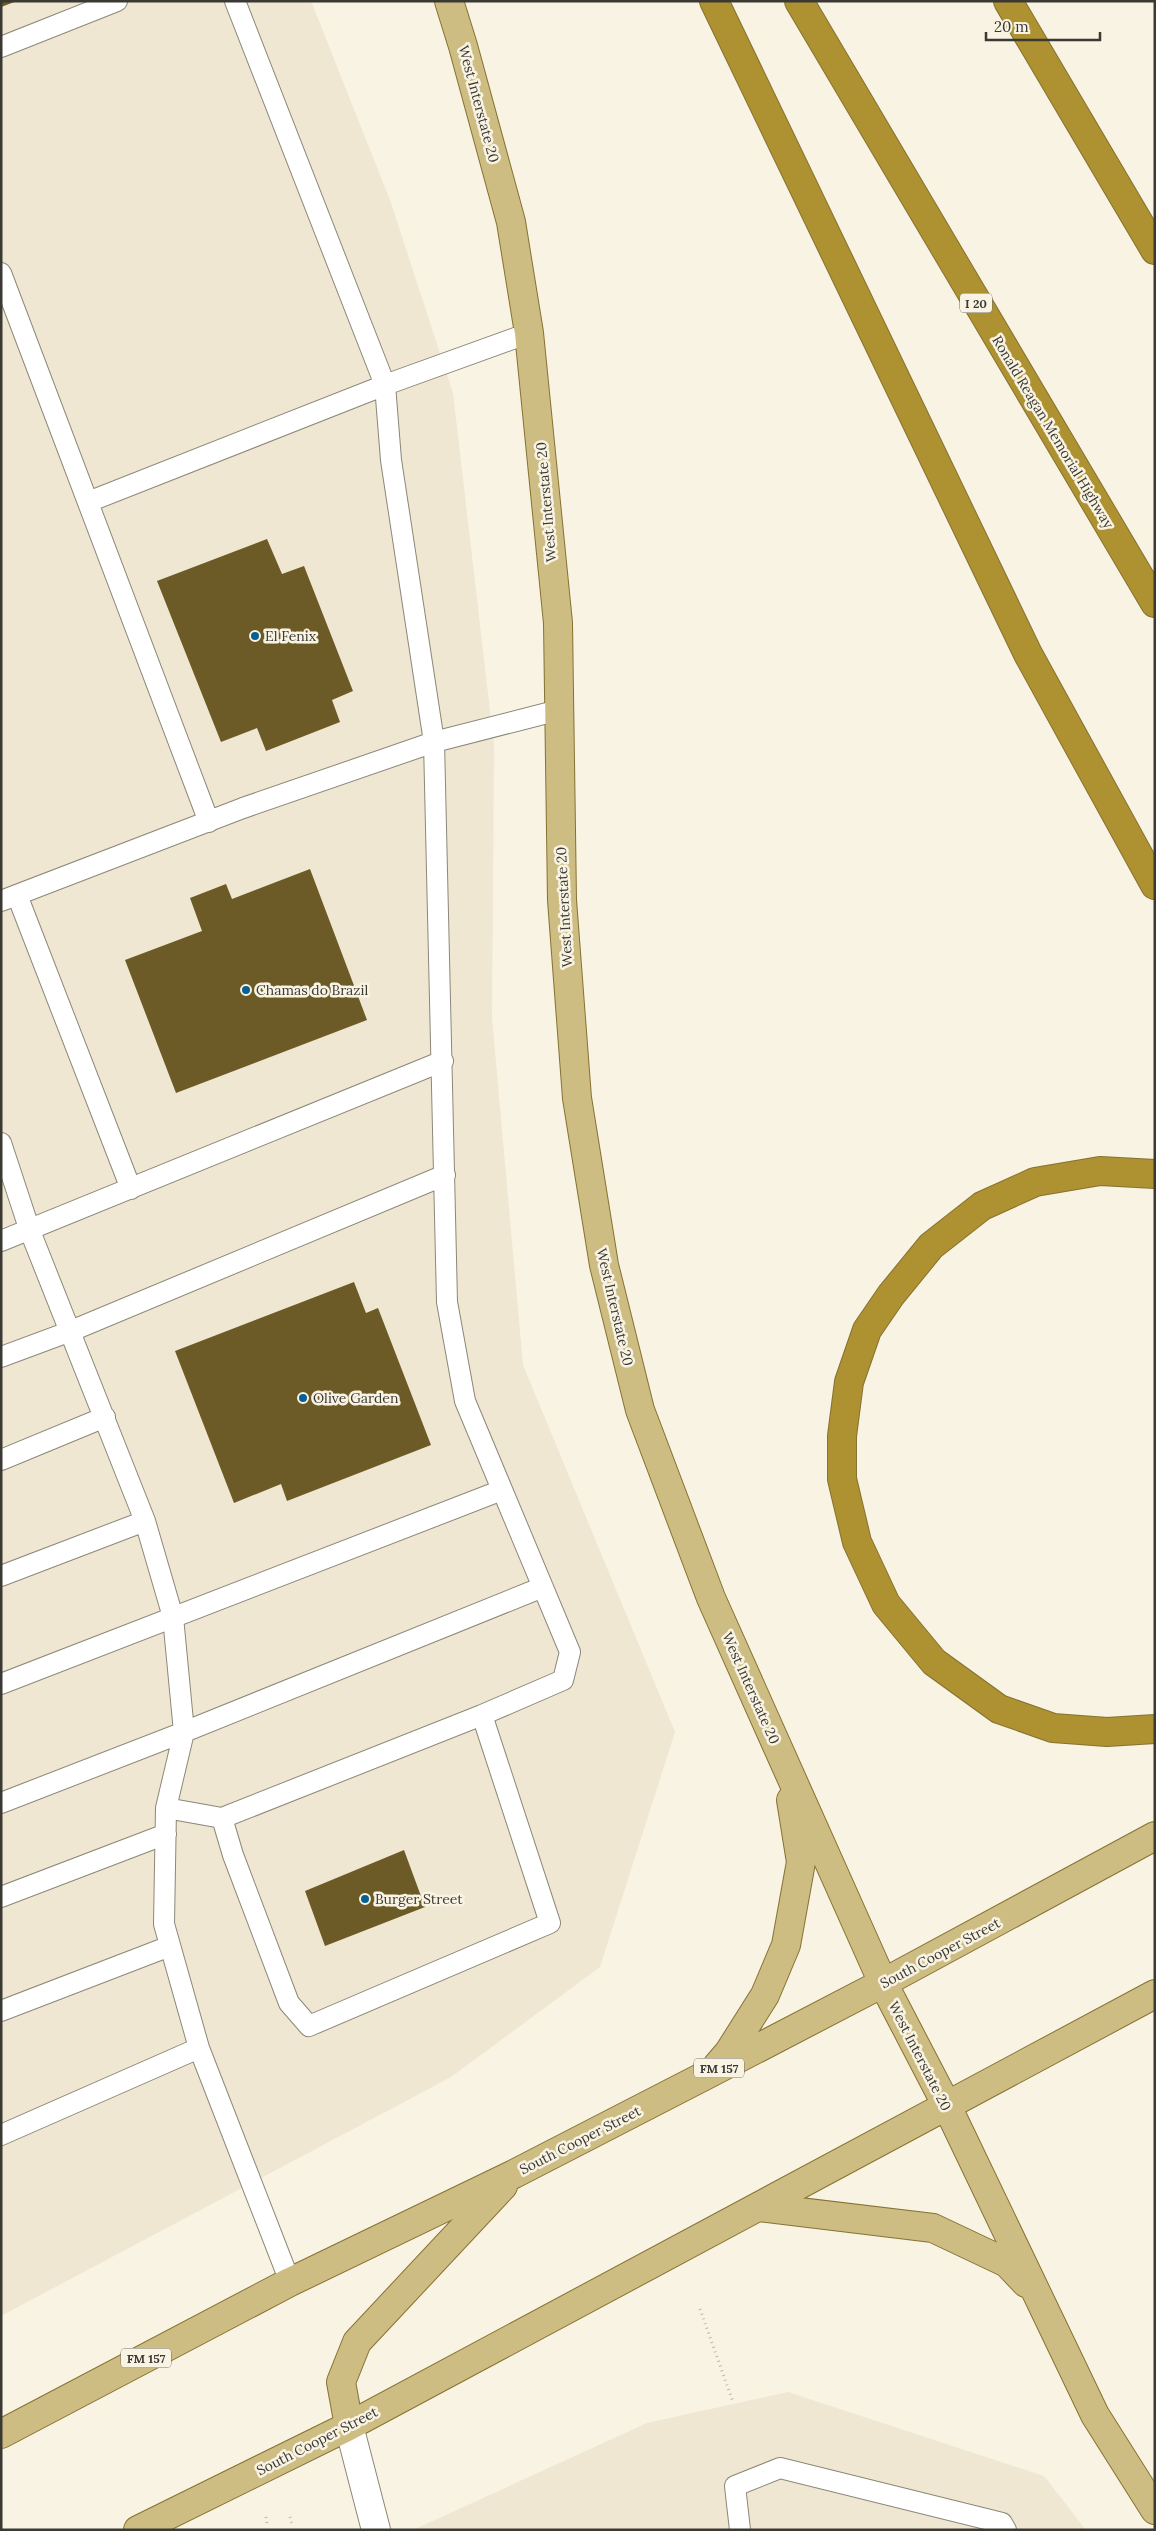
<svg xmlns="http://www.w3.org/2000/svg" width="1156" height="2531" font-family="Lora,serif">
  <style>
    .built { fill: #efe7d1 }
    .building { fill: #6c5b26 }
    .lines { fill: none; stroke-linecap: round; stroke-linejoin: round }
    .lane-casing { stroke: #8c8779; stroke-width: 22 }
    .street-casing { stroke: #8c8779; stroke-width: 30 }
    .primary-casing { stroke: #867231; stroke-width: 30 }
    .highway-casing { stroke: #867231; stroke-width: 30 }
    .path { stroke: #bcb8ab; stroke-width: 3; stroke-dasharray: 1 4; stroke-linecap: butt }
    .lane { stroke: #fff; stroke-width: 20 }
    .street { stroke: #fff; stroke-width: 28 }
    .primary { stroke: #cebd83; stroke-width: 28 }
    .highway { stroke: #ae9130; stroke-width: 28 }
    .poi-dot { fill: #066091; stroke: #f8f3e3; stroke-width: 2 }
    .labels { text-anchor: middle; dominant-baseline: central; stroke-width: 5; stroke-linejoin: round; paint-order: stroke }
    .shield { fill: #f8f3e3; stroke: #747168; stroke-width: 1 }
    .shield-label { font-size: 12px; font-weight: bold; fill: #3b3933 }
    .street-label { font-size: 14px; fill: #3b3933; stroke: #f8f3e3 }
    .poi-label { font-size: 14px; fill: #3b3933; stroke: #f8f3e3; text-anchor: start }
  </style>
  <rect width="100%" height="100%" fill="#f8f3e3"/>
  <path class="built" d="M1,1H311L390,200L453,393L494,745L492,1018L523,1365L675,1732L600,1967L451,2077L1,2316Z
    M788,2392L1044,2476L1086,2530H413L647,2423Z"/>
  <path class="building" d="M1,1H17L1,7Z
    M267,539L282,574L304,566L353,691L332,700L340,722L266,751L257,728L221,742L157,581Z
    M310,869L367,1020L176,1093L125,960L202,931L190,898L226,884L232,899Z
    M354,1282L366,1313L378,1308L431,1445L287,1501L281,1484L234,1503L175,1351Z
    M404,1850L425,1907L325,1946L305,1891Z"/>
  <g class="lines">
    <g class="lane-casing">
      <path id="lane" d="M235,1L385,385L529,333
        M1,47L117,1
        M1,273L209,822
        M17,895L131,1189
        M1,901L243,808L434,742L559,710
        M1,1143L30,1231L145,1521L173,1617L184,1732L166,1808
        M1,1241L443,1061
        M1,1357L71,1331L445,1175
        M1,1460L105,1417
        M1,1576L145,1521
        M1,1684L502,1490
        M1,1803L184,1732L543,1587
        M222,1818L482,1715
        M1,1897L166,1834
        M1,2011L170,1946
        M199,2048L290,2282
        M1,2135L199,2048L164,1924L166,1808L222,1818L233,1855L289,2003L309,2026L550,1923L482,1715L563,1680L570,1652L465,1401L447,1302L434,742L391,460L385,385L88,502
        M740,2530L735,2486L780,2468L1002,2523L1006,2530"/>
    </g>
    <g class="street-casing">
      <path id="street" d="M349,2426L376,2530"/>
    </g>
    <g class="primary-casing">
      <path id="primary" d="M449,1L463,46L511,222L529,333L558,623L562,900L577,1098L604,1265L640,1410L711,1598L883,1983L947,2106L1095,2415L1155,2510
        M717,2066L729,2052L765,1995L786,1945L801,1862L791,1800
        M758,2207L933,2228L1007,2263L1026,2283
        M349,2426L341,2382L357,2342L503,2186
        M1,2434L290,2282L514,2174L712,2072L883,1983L1155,1836
        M138,2530L349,2426L1155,1994"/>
    </g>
    <g class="highway-casing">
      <path id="highway" d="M714,1L1028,654L1155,885
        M799,1L1155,603
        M1008,1L1155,250
        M1155,1174L1100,1171L1035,1182L982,1206L931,1246L891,1295L867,1330L849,1382L842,1436V1479L857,1542L886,1604L934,1662L999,1709L1053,1728L1107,1732L1155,1729"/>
    </g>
    <path class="path" d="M700,2309L733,2402
      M266,2517L267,2524
      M290,2517L292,2524"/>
    <use href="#lane" class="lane"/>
    <use href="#street" class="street"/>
    <use href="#primary" class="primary"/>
    <use href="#highway" class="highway"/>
  </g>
  <g class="poi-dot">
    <circle cx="255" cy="636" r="5"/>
    <circle cx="246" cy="990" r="5"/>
    <circle cx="303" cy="1398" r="5"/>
    <circle cx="365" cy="1899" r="5"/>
  </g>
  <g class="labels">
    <g class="shield">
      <rect x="960" y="293.5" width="32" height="19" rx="4"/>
      <rect x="694" y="2058.5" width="50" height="19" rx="4"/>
      <rect x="121" y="2348.5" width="50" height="19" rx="4"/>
    </g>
    <g class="shield-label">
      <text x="976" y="303">I 20</text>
      <text x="719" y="2068">FM 157</text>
      <text x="146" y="2358">FM 157</text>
    </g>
    <g class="street-label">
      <text transform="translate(479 104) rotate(75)">West Interstate 20</text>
      <text transform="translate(1053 432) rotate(59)">Ronald Reagan Memorial Highway</text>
      <text transform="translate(546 502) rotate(-95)">West Interstate 20</text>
      <text transform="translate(564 907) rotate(-93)">West Interstate 20</text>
      <text transform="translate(615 1307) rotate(77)">West Interstate 20</text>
      <text transform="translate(751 1688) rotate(66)">West Interstate 20</text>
      <text transform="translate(940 1953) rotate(-28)">South Cooper Street</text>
      <text transform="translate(920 2056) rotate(63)">West Interstate 20</text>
      <text transform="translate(580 2140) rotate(-27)">South Cooper Street</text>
      <text transform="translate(317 2441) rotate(-27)">South Cooper Street</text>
    </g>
    <g class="poi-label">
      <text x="265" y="636">El Fenix</text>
      <text x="256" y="990">Chamas do Brazil</text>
      <text x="313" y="1398">Olive Garden</text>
      <text x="375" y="1899">Burger Street</text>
    </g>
  </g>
  <rect width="1156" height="2531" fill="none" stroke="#3b3933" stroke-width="5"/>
  <path d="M986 32v8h114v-8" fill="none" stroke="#3b3933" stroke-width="2.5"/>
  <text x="994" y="32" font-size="15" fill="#3b3933" stroke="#f8f3e3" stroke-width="4" paint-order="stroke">20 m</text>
</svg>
